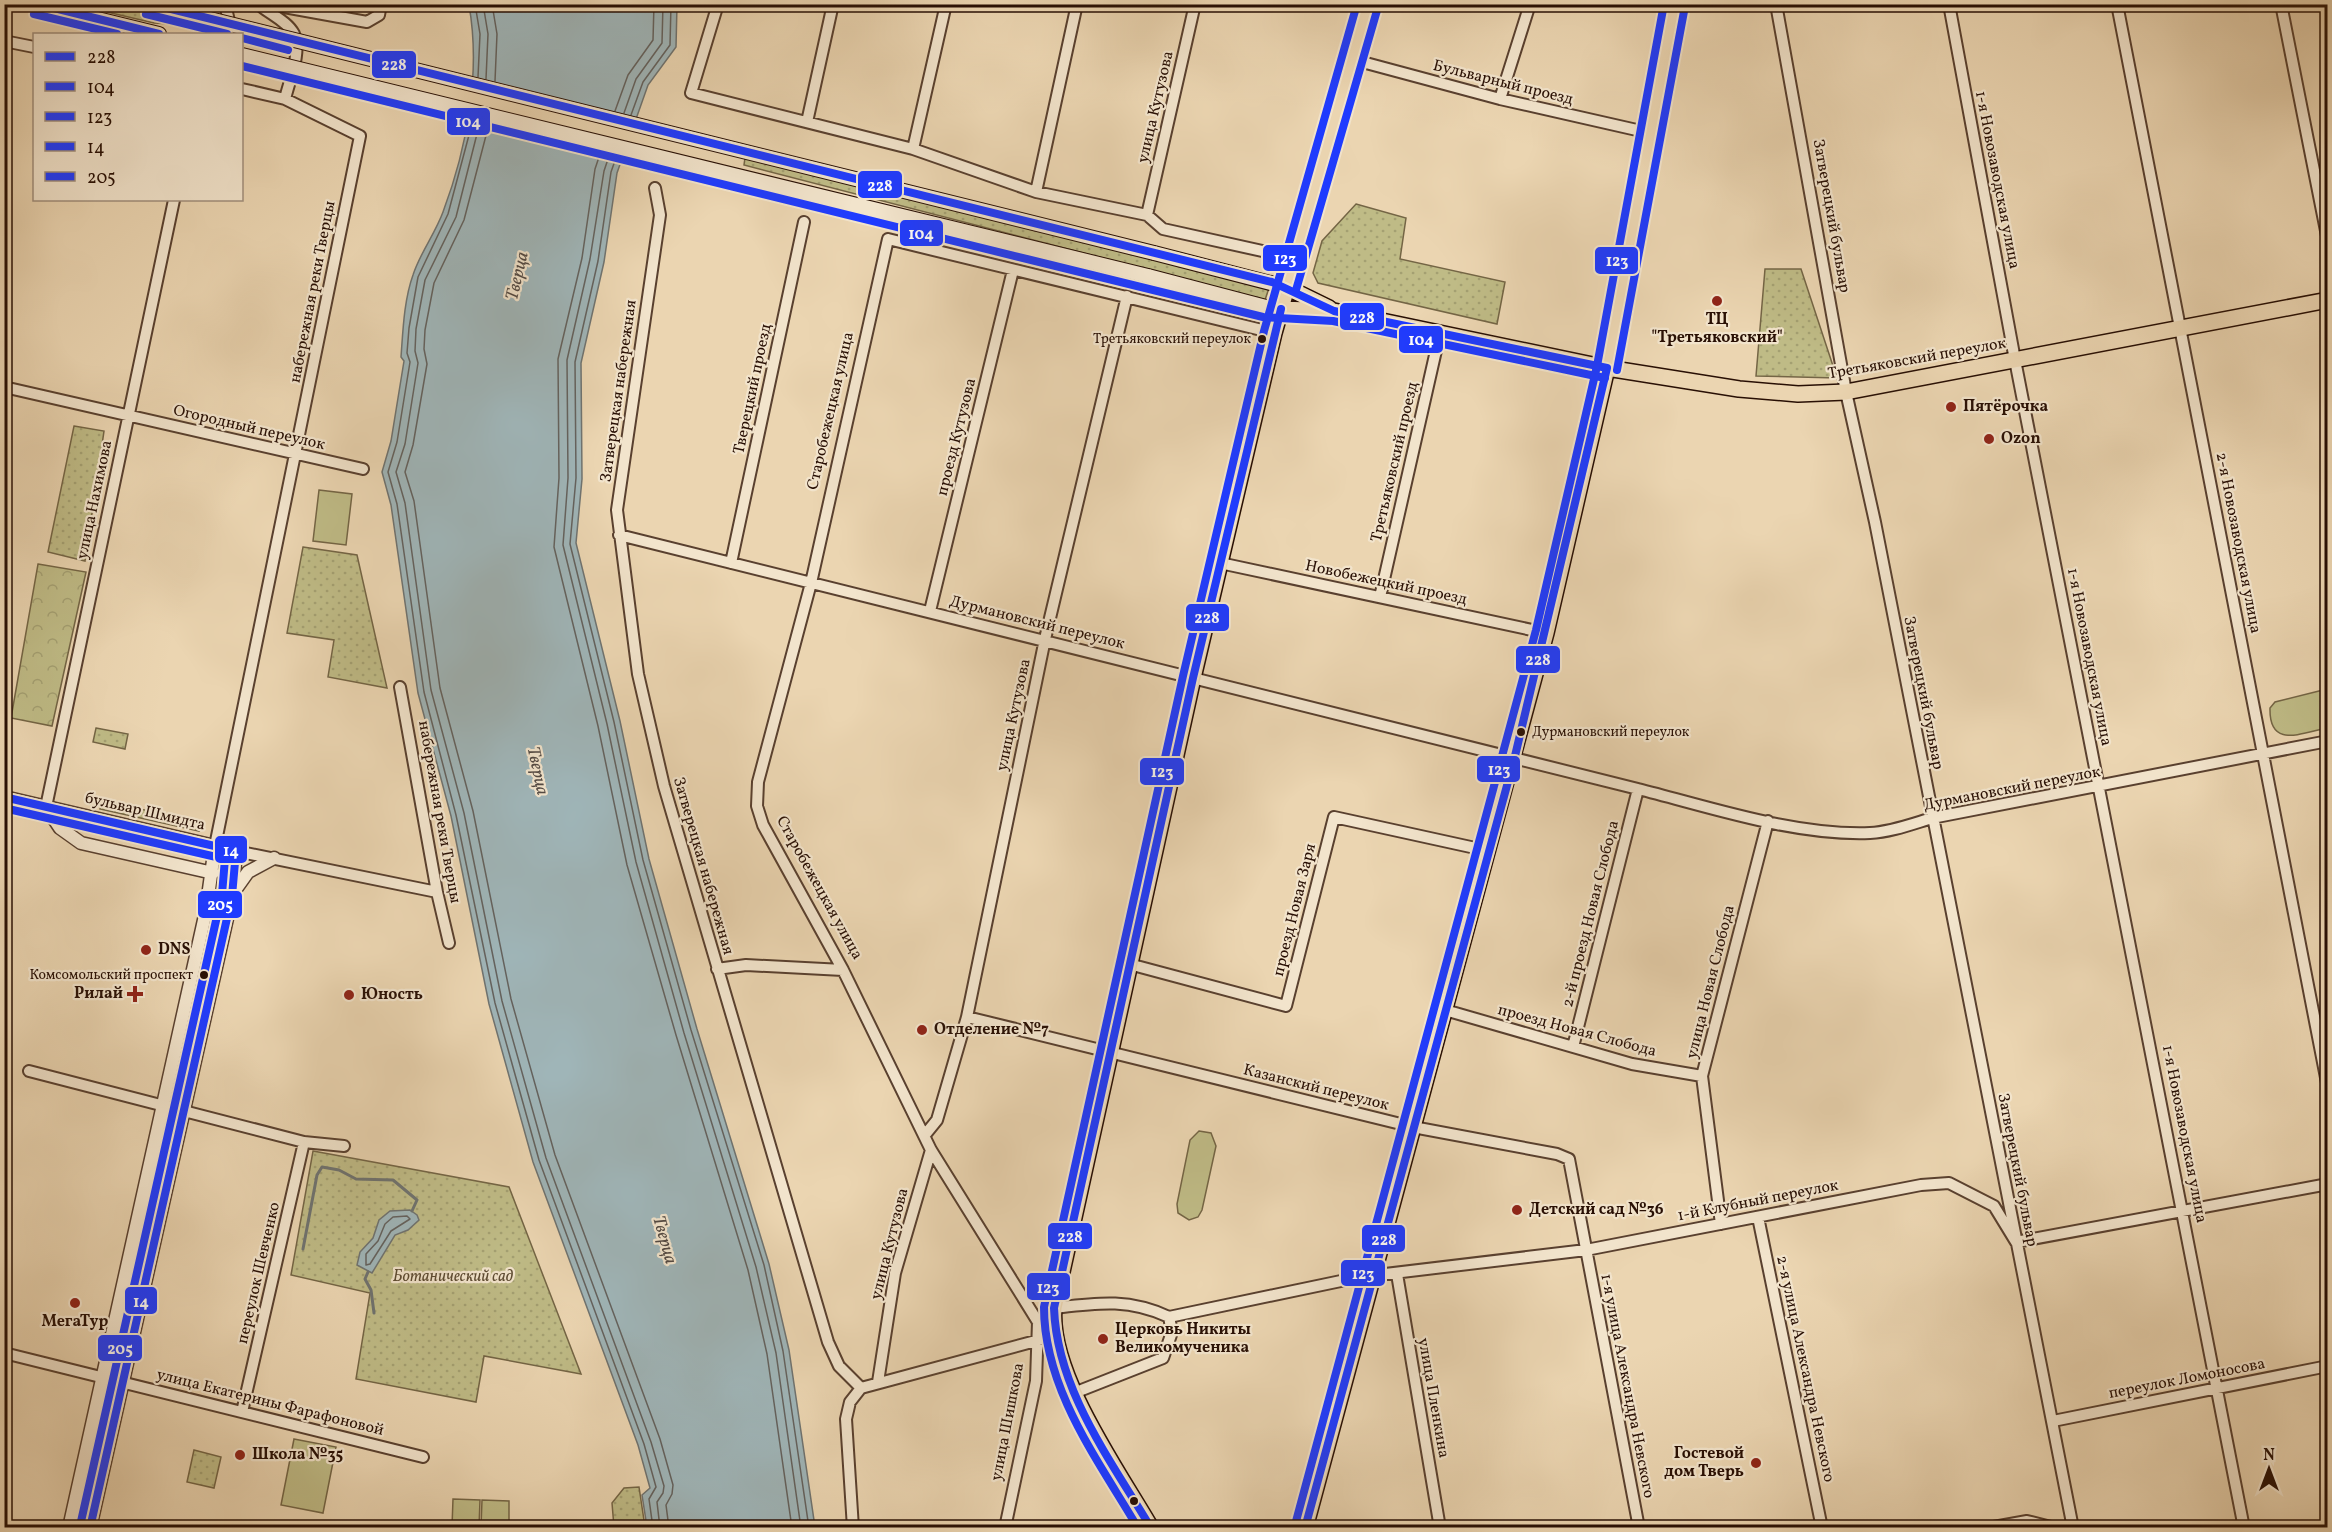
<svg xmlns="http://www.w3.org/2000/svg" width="2332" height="1532" font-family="Vollkorn,serif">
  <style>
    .green { fill: url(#green-dots); stroke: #746545; stroke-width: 1.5 }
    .forest { fill: url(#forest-crowns); stroke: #746545; stroke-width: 1.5 }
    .pitch { fill: #bfbb86; stroke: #746545; stroke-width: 1.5 }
    .water { fill: #9fb5b8; stroke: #6f7370; stroke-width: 1.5 }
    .pier { fill: #ebd5b1 }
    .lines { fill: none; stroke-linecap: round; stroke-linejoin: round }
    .shore { stroke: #64625e; stroke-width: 1.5 }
    .stream { stroke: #6f7370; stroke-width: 3 }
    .minor-casing { stroke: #59402f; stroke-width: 14 }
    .tertiary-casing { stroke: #59402f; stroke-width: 15 }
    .secondary-casing { stroke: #280f04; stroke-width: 16 }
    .primary-casing { stroke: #280f04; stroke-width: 18 }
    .minor { stroke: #f2e4cc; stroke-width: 10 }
    .tertiary { stroke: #f2e4cc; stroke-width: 12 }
    .secondary { stroke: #f2e4cc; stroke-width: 14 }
    .primary { stroke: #ebd5b1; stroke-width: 15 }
    .secondary-bridge-casing { stroke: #280f04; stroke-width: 16; stroke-linecap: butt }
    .secondary-bridge { stroke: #f2e4cc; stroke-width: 14 }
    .bus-1-casing { stroke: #f2e4cc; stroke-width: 12 }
    .bus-2-casing { stroke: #f2e4cc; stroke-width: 12 }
    .bus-3-casing { stroke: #f2e4cc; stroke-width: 12 }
    .bus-4-casing { stroke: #f2e4cc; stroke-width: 12 }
    .bus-5-casing { stroke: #f2e4cc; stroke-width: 12 }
    .bus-1 { stroke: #1f3bff; stroke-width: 8 }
    .bus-2 { stroke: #1f3bff; stroke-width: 8 }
    .bus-3 { stroke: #1f3bff; stroke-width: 8 }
    .bus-4 { stroke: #1f3bff; stroke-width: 8 }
    .bus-5 { stroke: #1f3bff; stroke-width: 8 }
    .poi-dot { fill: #8f2418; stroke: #f2e4cc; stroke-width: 2 }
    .bus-dot { fill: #280f04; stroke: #f2e4cc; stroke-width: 2 }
    .labels { text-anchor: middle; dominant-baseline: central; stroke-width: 4.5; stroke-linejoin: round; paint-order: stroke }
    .bus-label { font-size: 14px; fill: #280f04; stroke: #f2e4cc; text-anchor: end }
    .street-label { font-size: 16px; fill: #280f04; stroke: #f2e4cc }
    .poi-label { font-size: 16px; font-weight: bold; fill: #280f04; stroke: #f2e4cc; text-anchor: start }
    .park-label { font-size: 16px; font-style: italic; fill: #5d4b32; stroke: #f2e4cc }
    .water-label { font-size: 18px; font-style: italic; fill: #524943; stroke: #f2e4cc }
    .line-badge { stroke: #f2e4cc; stroke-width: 2 }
    .badge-label { font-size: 16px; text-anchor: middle; font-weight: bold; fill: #fff }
  </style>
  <defs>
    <pattern id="green-dots" width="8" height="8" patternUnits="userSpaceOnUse" patternTransform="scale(1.5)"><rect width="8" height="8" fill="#bfbb86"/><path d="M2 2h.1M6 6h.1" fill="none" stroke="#a4a072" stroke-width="1.8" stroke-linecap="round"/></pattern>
    <pattern id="forest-crowns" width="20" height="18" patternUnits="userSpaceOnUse" patternTransform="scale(1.5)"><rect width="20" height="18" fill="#bfbb86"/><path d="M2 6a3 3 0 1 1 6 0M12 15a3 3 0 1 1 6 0" fill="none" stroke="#a4a072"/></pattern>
  </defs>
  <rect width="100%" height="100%" fill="#ebd5b1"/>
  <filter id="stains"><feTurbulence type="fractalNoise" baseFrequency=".00333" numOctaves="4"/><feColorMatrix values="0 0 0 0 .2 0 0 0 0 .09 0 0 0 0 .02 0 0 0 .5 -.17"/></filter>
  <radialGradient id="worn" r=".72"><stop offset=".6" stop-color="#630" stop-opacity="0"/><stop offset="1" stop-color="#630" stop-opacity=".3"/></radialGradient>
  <path class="green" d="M77,5C111,4 142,8 172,24L154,23Z
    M745,158L1269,288L1265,300L744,165Z
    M1356,204L1406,218L1400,259L1505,282L1497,324L1318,283L1313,273L1322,241Z
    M1765,269H1801L1837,378L1756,376Z
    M74,426L104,431L85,561L48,552Z
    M303,547L357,555L387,688L328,677L334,640L287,633Z
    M96,728L128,734L125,749L93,742Z
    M102,800L200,823L199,831L100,809Z
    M214,914L219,915L179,1092L174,1091Z
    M167,1118L173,1119L118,1371L114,1370Z
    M313,1151L509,1187L581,1374L484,1356L476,1402L356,1379L370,1293L291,1275Z
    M102,1416L106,1417L80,1527H76Z
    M194,1450L221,1457L214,1488L187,1482Z
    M639,1487L645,1527H614L612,1503L624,1488Z"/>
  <path class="forest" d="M38,564L86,572L52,726L11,718Z"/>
  <path class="pitch" d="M319,490L352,494L346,545L313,541Z
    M2327,689V728C2301,733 2269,749 2270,708L2275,702Z
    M1199,1131L1211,1133L1216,1146L1202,1210L1198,1217L1189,1220L1178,1213L1177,1204L1190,1140Z
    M294,1439L336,1447L323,1513L281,1505Z
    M453,1499L480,1500L479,1527H452Z
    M482,1500L509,1501V1527H481Z"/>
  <path class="water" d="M469,5H677L676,47L648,85L617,173L604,262L581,363L582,479L576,543L620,721L649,859L697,1029L769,1264L789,1350L815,1527H647L642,1495L650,1488L638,1445L533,1162L489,1004L451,816L418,693L391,505L382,472L391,441L404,361L401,357C403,330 404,300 413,275C420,253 435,234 443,212C467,148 481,73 469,5Z
    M410,1210L417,1215L419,1220L408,1230L395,1235L372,1273L357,1265L360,1252L373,1238L379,1220L390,1211Z"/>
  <path class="pier" d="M469,75L639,119L625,159L464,118L469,93Z"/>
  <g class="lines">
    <path class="shore" d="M475,4L480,34L478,77
      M483,4L488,34L486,79
      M492,4L497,34L495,81
      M615,111L628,75L653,40L654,4
      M624,113L636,79L662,43L663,4
      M631,115L643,82L670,45L671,4
      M473,120L448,214L418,277L409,328L407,353L410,362L397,442L388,472L397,504L424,692L456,815L495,1003L539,1160L644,1444L656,1487L649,1499L653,1528
      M480,122L456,217L425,280L416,329L415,351L418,363L405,444L396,472L405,503L431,690L464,813L502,1001L546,1158L651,1442L664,1486L663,1493L657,1502L660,1528
      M489,124L464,220L434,283L425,330L424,349L427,364L413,445L405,472L414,501L440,688L473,811L511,999L555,1155L660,1439L673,1485L672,1494L666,1505L669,1528
      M601,151L595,169L582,258L558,359L559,478L554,547L598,726L627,865L676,1035L748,1270L767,1354L792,1528
      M610,153L604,171L590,259L567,360L568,478L563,545L607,724L636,862L684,1033L756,1267L776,1353L801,1528
      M617,155L611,172L598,261L575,362L576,478L570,544L614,722L643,860L691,1030L764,1265L783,1351L809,1528
      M393,1217L407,1216L410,1219L391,1231L370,1264L366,1265V1254L378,1241L385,1224Z"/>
    <path class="stream" d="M303,1249L317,1175L322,1167L339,1170L356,1179L393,1180L417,1200L412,1211
      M368,1272L365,1279L371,1290L374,1313"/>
    <g class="minor-casing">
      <path id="minor" d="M225,4L229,21L226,34
        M242,4L284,7L367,22L379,15L381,4
        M718,4L691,93L913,149L1036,192L1147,215L1163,229L1294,258
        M1776,4L1846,392L1875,522L2073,1528
        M1949,4L2015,360L2244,1528
        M2117,4L2328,1088
        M2281,4L2328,241
        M262,7C272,15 288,22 294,34C302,52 289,81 285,99
        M4,41L34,47
        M1351,59L1500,99L1650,133
        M1500,99L1530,4
        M807,122L833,4
        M913,149L946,4
        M655,188L660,215L617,510L638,674L664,786L828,1342L839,1366L861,1388
        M1036,192L1077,4
        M1147,215L1195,4
        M4,387L363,469
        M619,535L1638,789C1710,807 1795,836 1870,833C1891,832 1912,824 1932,818L2328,741
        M731,563L804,222
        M1220,563L1546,633
        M1380,597L1440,333
        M930,611L1013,270
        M400,687L437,892L449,943
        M46,807L174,200
        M215,846L360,136L285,99L242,89
        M236,851L437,892
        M1129,964L1286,1006L1334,817L1489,851
        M717,969L746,965L843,970
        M1445,1010L1632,1064L1702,1076
        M967,1017L1413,1127L1557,1154L1569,1159L1639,1528
        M1573,1047L1638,789
        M29,1071L304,1142L344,1146
        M924,1136L937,1120L967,1017L1045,639L1127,296
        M1758,1217L1822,1528
        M1721,1224L1702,1076L1768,821
        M1397,1274L1440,1528
        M1054,1308C1097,1303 1128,1298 1169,1317L1360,1277L1586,1250L1921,1185L1949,1183L1994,1206L2016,1242L2328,1184
        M1053,1330L1038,1322L931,1150L843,970L763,825L757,806L758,782L811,583L888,239L1274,333
        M4,1353L423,1457
        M878,1382L895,1273L931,1150
        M861,1388L1043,1339
        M1074,1393L1163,1358L1172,1332L1169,1317
        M242,1412L304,1142
        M2053,1421L2328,1366
        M853,1528L846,1419L850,1402L861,1388
        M1005,1528L1036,1381L1038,1322
        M1988,1528L2027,1521L2051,1527H2073"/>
    </g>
    <g class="tertiary-casing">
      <path id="tertiary" d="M4,797L236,851L232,896L90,1528
        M46,807L60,828L81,843L213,873
        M233,893L248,872L274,858
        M69,1528L206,911L215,846"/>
    </g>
    <g class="secondary-casing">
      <path id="secondary" d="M36,4L159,34
        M1154,253L1286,287
        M1148,276L1266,307L1281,309"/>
    </g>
    <g class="primary-casing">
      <path id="primary" d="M1286,287L1329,308
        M1281,309L1334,311L1607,368L1739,389L1798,394L1846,392L2328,300
        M1151,1528C1118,1471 1048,1373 1054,1308L1193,678L1274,333L1368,4
        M1305,1528L1546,633L1607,368L1675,4"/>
    </g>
    <use href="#minor" class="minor"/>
    <use href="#tertiary" class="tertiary"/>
    <use href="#secondary" class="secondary"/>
    <use href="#primary" class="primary"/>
    <g class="secondary-bridge-casing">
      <path id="secondary-bridge" d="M149,4L1154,253
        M242,55L1148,276"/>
    </g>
    <use href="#secondary-bridge" class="secondary-bridge"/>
    <g class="bus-1-casing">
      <path id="bus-1" d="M38,4L159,34
        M151,4L1272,282L1334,311L1607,368
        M1151,1528C1110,1459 1057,1390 1054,1308L1193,678L1281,309
        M1305,1528L1515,756L1607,368"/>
    </g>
    <g class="bus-2-casing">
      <path id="bus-2" d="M34,14L117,34
        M146,14L227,34
        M242,38L288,50
        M242,66L1263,317L1333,321L1605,378
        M1296,290L1378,7
        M1617,370L1685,6"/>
    </g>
    <g class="bus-3-casing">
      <path id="bus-3" d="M1295,1525L1536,630L1597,366L1664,4
        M1138,1528C1098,1460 1044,1389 1044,1307L1183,676L1264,331L1357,4"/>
    </g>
    <g class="bus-4-casing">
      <path id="bus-4" d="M4,797L236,851L232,896L90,1528"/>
    </g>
    <g class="bus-5-casing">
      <path id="bus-5" d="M4,808L225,859L222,894L80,1526"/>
    </g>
    <use href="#bus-1" class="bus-1"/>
    <use href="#bus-2" class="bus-2"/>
    <use href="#bus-3" class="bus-3"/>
    <use href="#bus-4" class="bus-4"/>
    <use href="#bus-5" class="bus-5"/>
  </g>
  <g class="poi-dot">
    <circle cx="1717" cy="301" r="6"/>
    <circle cx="1951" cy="407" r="6"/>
    <circle cx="1989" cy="439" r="6"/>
    <circle cx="146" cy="950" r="6"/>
    <path d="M132 985h6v6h6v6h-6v6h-6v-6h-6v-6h6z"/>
    <circle cx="349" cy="995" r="6"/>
    <circle cx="922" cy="1030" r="6"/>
    <circle cx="1517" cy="1210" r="6"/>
    <circle cx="75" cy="1303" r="6"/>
    <circle cx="1103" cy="1339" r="6"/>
    <circle cx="240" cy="1455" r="6"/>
    <circle cx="1756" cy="1463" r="6"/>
  </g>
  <g class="bus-dot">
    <circle cx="1262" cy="339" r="5"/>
    <circle cx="1521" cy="732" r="5"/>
    <circle cx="204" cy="975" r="5"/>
    <circle cx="1134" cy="1501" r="5"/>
  </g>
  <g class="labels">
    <g class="bus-label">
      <text x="1251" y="339">Третьяковский переулок</text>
      <text x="1532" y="732" text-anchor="start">Дурмановский переулок</text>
      <text x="193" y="975">Комсомольский проспект</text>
    </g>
    <g class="street-label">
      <text transform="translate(1503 83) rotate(14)">Бульварный проезд</text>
      <text transform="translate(1156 107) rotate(-77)">улица Кутузова</text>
      <text transform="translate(1997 180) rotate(79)">1-я Новозаводская улица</text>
      <text transform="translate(1831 216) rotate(80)">Затверецкий бульвар</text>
      <text transform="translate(313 292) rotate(-79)">набережная реки Тверцы</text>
      <text transform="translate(1917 359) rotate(-10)">Третьяковский переулок</text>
      <text transform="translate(753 389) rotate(-78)">Тверецкий проезд</text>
      <text transform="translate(619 391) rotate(-82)">Затверецкая набережная</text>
      <text transform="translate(831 411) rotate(-77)">Старобежецкая улица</text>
      <text transform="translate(249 428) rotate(13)">Огородный переулок</text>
      <text transform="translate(957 437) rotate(-76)">проезд Кутузова</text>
      <text transform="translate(1395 462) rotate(-77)">Третьяковский проезд</text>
      <text transform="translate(95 500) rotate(-78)">улица Нахимова</text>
      <text transform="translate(2238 543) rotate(79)">2-я Новозаводская улица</text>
      <text transform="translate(1386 583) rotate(12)">Новобежецкий проезд</text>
      <text transform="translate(1037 623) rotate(14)">Дурмановский переулок</text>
      <text transform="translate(2089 657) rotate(79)">1-я Новозаводская улица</text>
      <text transform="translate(1923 693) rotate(79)">Затверецкий бульвар</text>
      <text transform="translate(1014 715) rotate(-78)">улица Кутузова</text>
      <text transform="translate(2012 789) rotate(-11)">Дурмановский переулок</text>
      <text transform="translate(145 812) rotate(13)">бульвар Шмидта</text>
      <text transform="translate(439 812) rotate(80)">набережная реки Тверцы</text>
      <text transform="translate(703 866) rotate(74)">Затверецкая набережная</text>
      <text transform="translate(819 888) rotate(61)">Старобежецкая улица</text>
      <text transform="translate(1295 910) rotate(-76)">проезд Новая Заря</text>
      <text transform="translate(1591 914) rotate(-76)">2-й проезд Новая Слобода</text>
      <text transform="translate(1711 982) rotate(-76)">улица Новая Слобода</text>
      <text transform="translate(1577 1031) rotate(15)">проезд Новая Слобода</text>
      <text transform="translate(1316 1088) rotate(14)">Казанский переулок</text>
      <text transform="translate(2184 1134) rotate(79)">1-я Новозаводская улица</text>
      <text transform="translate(2017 1170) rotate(79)">Затверецкий бульвар</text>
      <text transform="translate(1758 1201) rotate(-11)">1-й Клубный переулок</text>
      <text transform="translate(890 1244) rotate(-76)">улица Кутузова</text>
      <text transform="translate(259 1273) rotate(-77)">переулок Шевченко</text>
      <text transform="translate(1805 1369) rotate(78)">2-я улица Александра Невского</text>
      <text transform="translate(2187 1379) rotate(-11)">переулок Ломоносова</text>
      <text transform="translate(1627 1386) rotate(79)">1-я улица Александра Невского</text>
      <text transform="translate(1433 1398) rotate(80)">улица Пленкина</text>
      <text transform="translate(270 1403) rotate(14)">улица Екатерины Фарафоновой</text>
      <text transform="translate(1008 1422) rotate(-79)">улица Шишкова</text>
    </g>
    <g class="poi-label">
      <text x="1717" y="320" text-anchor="middle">ТЦ<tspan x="1717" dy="18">"Третьяковский"</tspan></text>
      <text x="1963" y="407">Пятёрочка</text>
      <text x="2001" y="439">Ozon</text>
      <text x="158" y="950">DNS</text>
      <text x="123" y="994" text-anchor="end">Рилай</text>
      <text x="361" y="995">Юность</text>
      <text x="934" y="1030">Отделение №7</text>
      <text x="1529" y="1210">Детский сад №36</text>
      <text x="75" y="1322" text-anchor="middle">МегаТур</text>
      <text x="1115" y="1330">Церковь Никиты<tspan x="1115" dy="18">Великомученика</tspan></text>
      <text x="1744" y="1454" text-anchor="end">Гостевой<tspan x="1744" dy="18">дом Тверь</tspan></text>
      <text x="252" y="1455">Школа №35</text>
    </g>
    <g class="park-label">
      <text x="453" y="1277">Ботанический сад</text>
    </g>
    <g class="water-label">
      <text transform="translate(518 276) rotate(-77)">Тверца</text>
      <text transform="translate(537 771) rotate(78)">Тверца</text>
      <text transform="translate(664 1240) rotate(74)">Тверца</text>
    </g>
  </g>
  <g class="line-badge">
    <rect x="371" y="50" width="46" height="29" rx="6" fill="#1f3bff"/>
    <rect x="446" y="107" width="45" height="29" rx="6" fill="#1f3bff"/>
    <rect x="857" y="170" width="46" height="29" rx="6" fill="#1f3bff"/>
    <rect x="899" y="219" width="45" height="28" rx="6" fill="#1f3bff"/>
    <rect x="1262" y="244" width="46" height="28" rx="6" fill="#1f3bff"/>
    <rect x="1594" y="246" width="45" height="29" rx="6" fill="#1f3bff"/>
    <rect x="1339" y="302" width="46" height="29" rx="6" fill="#1f3bff"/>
    <rect x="1398" y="325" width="46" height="29" rx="6" fill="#1f3bff"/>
    <rect x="1185" y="603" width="45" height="29" rx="6" fill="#1f3bff"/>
    <rect x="1515" y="645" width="46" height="29" rx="6" fill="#1f3bff"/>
    <rect x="1476" y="755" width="45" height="28" rx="6" fill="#1f3bff"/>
    <rect x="1139" y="757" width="46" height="29" rx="6" fill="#1f3bff"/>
    <rect x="214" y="835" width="34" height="29" rx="6" fill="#1f3bff"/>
    <rect x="197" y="890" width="46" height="29" rx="6" fill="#1f3bff"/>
    <rect x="1047" y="1222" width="46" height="28" rx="6" fill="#1f3bff"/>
    <rect x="1361" y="1224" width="45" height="29" rx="6" fill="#1f3bff"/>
    <rect x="1340" y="1259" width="46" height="28" rx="6" fill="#1f3bff"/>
    <rect x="1026" y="1272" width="45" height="29" rx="6" fill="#1f3bff"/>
    <rect x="124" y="1286" width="34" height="29" rx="6" fill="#1f3bff"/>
    <rect x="97" y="1334" width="46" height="28" rx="6" fill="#1f3bff"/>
  </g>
  <g class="badge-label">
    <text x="394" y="70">228</text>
    <text x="468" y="127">104</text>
    <text x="880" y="191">228</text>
    <text x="921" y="239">104</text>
    <text x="1285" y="264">123</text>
    <text x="1617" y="266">123</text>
    <text x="1362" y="323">228</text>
    <text x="1421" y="345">104</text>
    <text x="1207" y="623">228</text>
    <text x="1538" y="665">228</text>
    <text x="1499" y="775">123</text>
    <text x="1162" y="777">123</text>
    <text x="231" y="856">14</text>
    <text x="220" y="910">205</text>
    <text x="1070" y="1242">228</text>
    <text x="1384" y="1245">228</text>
    <text x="1363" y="1279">123</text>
    <text x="1048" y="1293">123</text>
    <text x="141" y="1307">14</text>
    <text x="120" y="1354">205</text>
  </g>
  <rect width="2332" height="1532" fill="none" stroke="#ebd5b1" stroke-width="24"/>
  <rect x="6" y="6" width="2320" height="1520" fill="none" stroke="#280f04" stroke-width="3"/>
  <rect x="12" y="12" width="2308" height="1508" fill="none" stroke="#280f04" stroke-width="1.5"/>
  <rect x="33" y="33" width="210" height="168" fill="#f2e4cc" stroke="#a18f7c" stroke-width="1.5"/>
  <rect x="45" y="52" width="30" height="9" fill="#1f3bff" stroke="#a18f7c" stroke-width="1.5"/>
  <text x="87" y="63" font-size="18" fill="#280f04">228</text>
  <rect x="45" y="82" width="30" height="9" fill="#1f3bff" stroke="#a18f7c" stroke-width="1.5"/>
  <text x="87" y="93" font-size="18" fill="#280f04">104</text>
  <rect x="45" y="112" width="30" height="9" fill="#1f3bff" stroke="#a18f7c" stroke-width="1.5"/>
  <text x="87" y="123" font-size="18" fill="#280f04">123</text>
  <rect x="45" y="142" width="30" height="9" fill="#1f3bff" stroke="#a18f7c" stroke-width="1.5"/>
  <text x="87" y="153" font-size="18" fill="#280f04">14</text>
  <rect x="45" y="172" width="30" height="9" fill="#1f3bff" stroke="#a18f7c" stroke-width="1.5"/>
  <text x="87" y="183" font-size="18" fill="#280f04">205</text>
  <g transform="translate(2269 1469)" stroke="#f2e4cc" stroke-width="4.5" paint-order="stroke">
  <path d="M0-4.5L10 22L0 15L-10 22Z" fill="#280f04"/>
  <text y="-9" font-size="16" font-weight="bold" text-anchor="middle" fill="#280f04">N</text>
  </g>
  <rect width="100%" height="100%" filter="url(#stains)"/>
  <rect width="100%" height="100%" fill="url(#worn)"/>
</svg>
